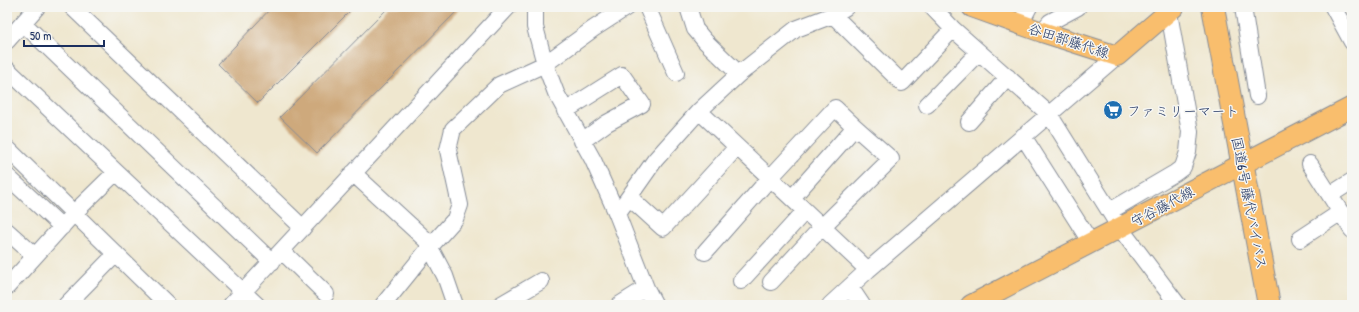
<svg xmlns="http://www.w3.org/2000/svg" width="1359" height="312" font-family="'Patrick Hand','Klee One',sans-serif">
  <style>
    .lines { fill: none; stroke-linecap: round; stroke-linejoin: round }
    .stream { stroke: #71c0ec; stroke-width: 3 }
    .building { fill: #cea97c }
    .minor-casing { stroke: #858b96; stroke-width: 18 }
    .major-casing { stroke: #858b96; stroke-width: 22 }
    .highway-casing { stroke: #858b96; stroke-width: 24 }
    .minor { stroke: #fff; stroke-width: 16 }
    .major { stroke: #f9be6d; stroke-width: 20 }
    .highway { stroke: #f9be6d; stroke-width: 22 }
    .labels { text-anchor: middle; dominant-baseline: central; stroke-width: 3; stroke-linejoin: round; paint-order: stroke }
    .street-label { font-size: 14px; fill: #1b2f5e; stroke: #f6f6f2 }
    .poi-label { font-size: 14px; fill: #1b2f5e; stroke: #f6f6f2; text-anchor: start }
  </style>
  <rect width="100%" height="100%" fill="#f6f6f2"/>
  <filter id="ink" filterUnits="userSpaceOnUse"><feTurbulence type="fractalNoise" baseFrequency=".025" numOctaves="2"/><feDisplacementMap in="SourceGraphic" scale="8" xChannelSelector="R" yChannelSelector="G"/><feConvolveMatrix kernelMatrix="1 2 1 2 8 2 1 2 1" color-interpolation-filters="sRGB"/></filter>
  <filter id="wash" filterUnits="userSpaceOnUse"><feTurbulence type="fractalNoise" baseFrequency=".012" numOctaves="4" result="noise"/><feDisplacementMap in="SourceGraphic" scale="16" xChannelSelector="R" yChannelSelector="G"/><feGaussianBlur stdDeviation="0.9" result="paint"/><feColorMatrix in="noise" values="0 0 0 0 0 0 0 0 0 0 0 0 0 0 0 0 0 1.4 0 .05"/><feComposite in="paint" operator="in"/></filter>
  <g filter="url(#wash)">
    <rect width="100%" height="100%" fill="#efe7cf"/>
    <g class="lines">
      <path class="stream" d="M1005,305H1006"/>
    </g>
    <g id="blocks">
      <path class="building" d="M272,7H354L258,103L218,64Z
        M389,7H461L317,153L280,117Z"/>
    </g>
  </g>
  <g filter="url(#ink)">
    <use href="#blocks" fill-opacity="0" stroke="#858b96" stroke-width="1"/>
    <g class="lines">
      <g class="minor-casing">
        <path id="minor" d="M72,7L303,228
          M535,7V27L545,64L556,93L593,160L617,214L646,288L655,305
          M647,7L676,73
          M688,7L695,29L705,41L739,74
          M932,7L953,29L1049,114L1120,228L1178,305
          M1243,7L1257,96
          M1333,7L1352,42
          M833,15L902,83L953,29
          M23,23L272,262
          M1020,24L1029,7
          M1042,32L1050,22L1078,7
          M7,41L37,7
          M7,69L257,305
          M927,105L979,52
          M565,111L622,75L642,104L607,123L582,141
          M699,111L868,270
          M969,122L1008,77
          M1023,136L1091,243
          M7,148L168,305
          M1310,164L1352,230
          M353,173L426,240L445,276L455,305
          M7,176L62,227
          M1330,195L1352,181
          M629,197L663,228L737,147
          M1110,211L1175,173L1183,167L1188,152L1190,132L1168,7
          M617,214L655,160L699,111L739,74L796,29L833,15L846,7
          M7,231L35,256
          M1300,239L1341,212
          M282,251L326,294
          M705,252L770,178L835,108L855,127L792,198
          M741,281L805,211
          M771,282L822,227L891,159L855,127
          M7,287L74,213L116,172
          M850,287L862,305
          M66,305L116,254
          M231,305L508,7
          M383,305L430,247L455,219L460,205L448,150L453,129L499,85L545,64L593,29L627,7
          M500,305L541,281
          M619,305L646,288
          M830,305L868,270L1117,56"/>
      </g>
      <g class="major-casing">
        <path id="major" d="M972,7L1042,32L1117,56L1174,7
          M971,305L1352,107"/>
      </g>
      <g class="highway-casing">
        <path id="highway" d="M1213,7L1269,305"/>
      </g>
      <use href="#minor" class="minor"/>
      <use href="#major" class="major"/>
      <use href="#highway" class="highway"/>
    </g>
  </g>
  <defs>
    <g id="supermarket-disc" transform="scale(1)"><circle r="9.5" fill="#1f6fb2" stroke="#f6f6f2"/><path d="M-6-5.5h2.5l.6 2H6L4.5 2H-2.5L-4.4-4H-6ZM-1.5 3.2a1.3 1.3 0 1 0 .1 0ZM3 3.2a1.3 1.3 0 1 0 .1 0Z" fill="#fff"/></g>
  </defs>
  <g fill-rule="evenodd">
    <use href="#supermarket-disc" x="1113" y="110"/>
  </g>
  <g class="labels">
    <g class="street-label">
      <text transform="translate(1069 40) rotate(18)">谷田部藤代線</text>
      <text transform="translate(1250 203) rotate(79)">国道6号 藤代バイパス</text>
      <text transform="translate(1162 206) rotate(-28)">守谷藤代線</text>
    </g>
    <g class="poi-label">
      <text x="1127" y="110">ファミリーマート</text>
    </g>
  </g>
  <rect width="1359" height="312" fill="none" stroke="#f6f6f2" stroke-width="24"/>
  <path d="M24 40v6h80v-6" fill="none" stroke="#1b2f5e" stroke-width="2"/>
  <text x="30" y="40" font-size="12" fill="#1b2f5e" stroke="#f6f6f2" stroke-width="3" paint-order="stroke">50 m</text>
</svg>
